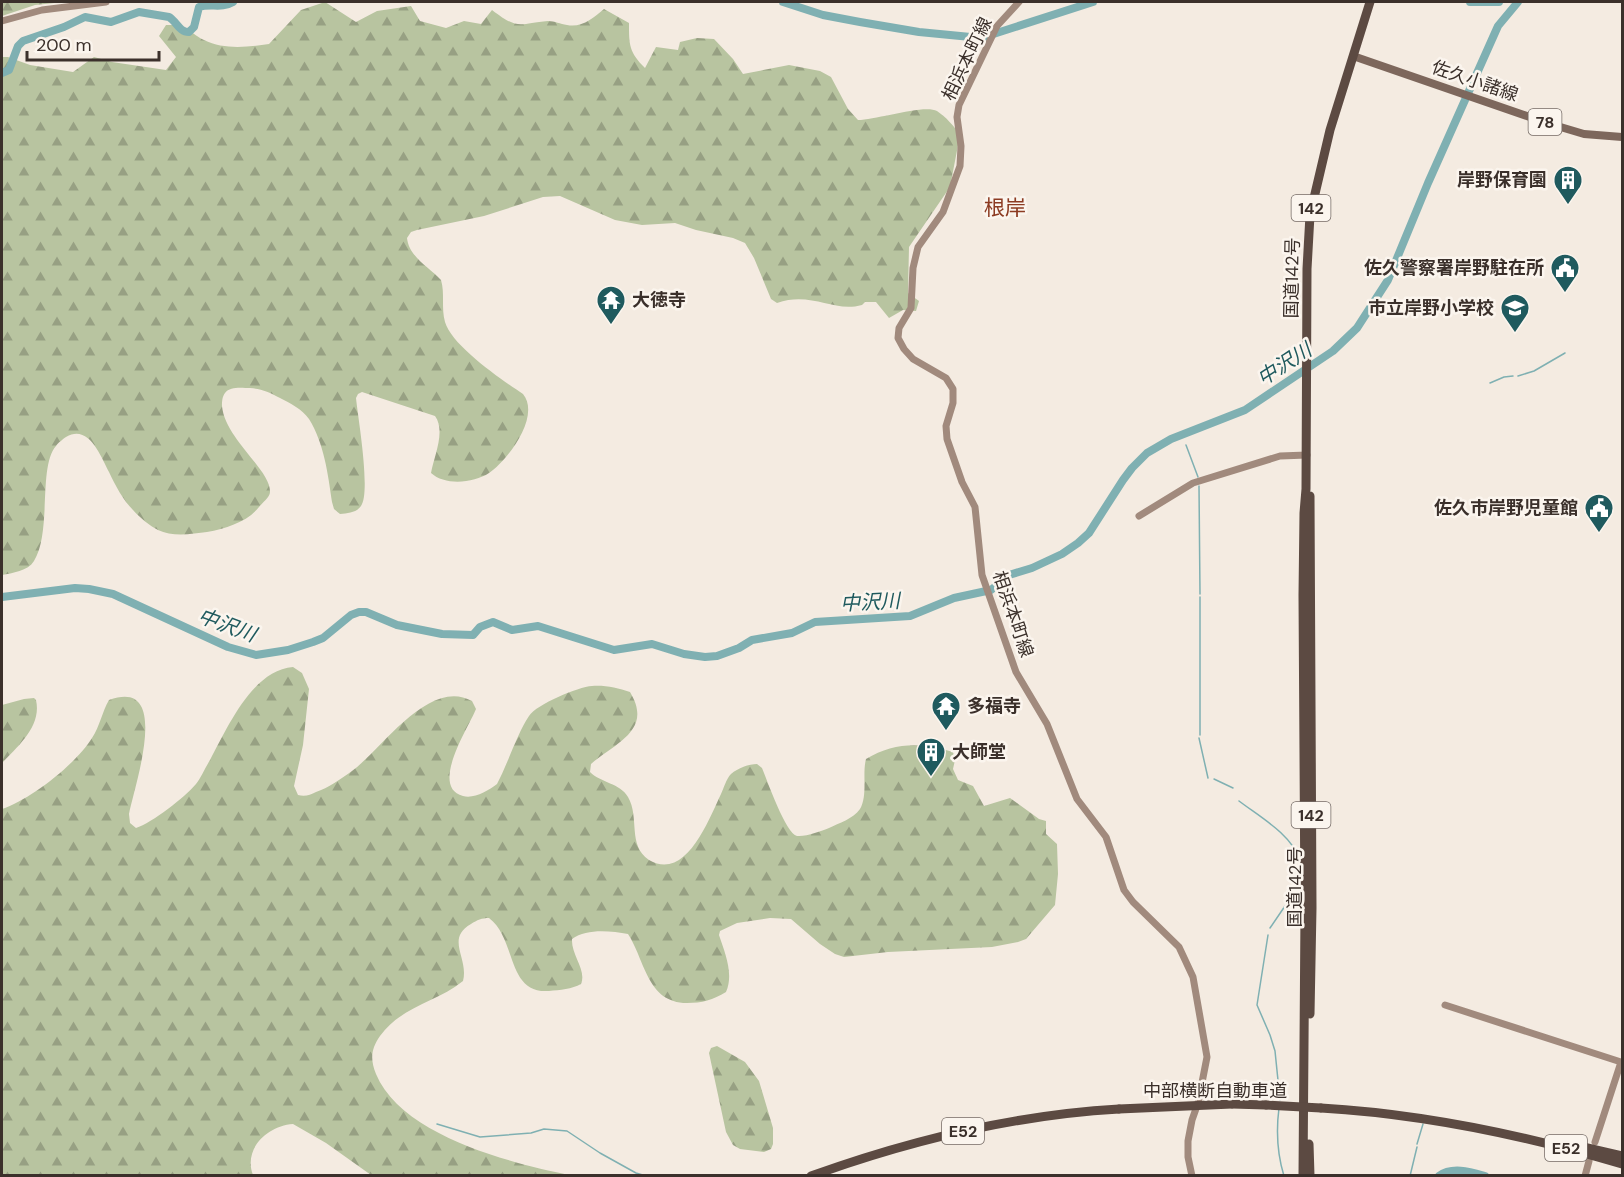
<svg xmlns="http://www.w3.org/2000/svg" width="1624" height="1177" font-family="'DM Sans','Noto Sans JP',sans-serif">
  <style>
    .forest { fill: url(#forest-firs) }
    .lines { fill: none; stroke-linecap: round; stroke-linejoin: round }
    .stream { stroke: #7fb0b2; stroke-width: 1.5 }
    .river { stroke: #7fb0b2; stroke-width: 8 }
    .secondary { stroke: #a18a7d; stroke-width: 7 }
    .primary { stroke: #7d675c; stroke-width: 8 }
    .highway { stroke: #5c4a42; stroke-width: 9 }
    .highway-bridge { stroke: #5c4a42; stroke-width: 9 }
    .labels { text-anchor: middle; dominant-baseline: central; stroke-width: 5; stroke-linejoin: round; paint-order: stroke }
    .shield { fill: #fbf5ee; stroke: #756b66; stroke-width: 1.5 }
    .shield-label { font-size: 16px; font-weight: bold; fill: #3b302b }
    .street-label { font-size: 18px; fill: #3b302b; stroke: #fbf5ee }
    .poi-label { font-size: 18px; font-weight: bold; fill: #3b302b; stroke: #fbf5ee; text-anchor: end }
    .water-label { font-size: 20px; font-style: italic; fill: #1f5a5e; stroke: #fbf5ee }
    .quarter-label { font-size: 21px; fill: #8c3b22; stroke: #fbf5ee }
  </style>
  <defs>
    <pattern id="forest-firs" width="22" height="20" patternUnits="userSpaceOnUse" patternTransform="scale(1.5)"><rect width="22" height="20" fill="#b8c4a0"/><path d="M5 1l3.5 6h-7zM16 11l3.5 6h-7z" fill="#97a083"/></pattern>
  </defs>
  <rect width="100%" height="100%" fill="#f4ebe1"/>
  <path class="forest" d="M2,2H64L35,5L2,16Z
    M325,2L356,22L377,11L411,6L420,21L446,28L464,21L481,24L492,10C518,30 518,24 548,21C555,21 560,24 567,25C582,28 593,18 604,9L629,23C629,45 629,52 645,68L656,47L678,50L680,42L697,38L714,39L733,59L743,74L789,65L820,71L831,77L848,109L858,120C876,120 924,104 937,111C946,117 954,126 960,135L950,187L909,247L908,293L919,301L916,311L903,310L889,318L876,302H865L862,305C833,313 812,291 777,303L771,299L754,258L745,243L733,238L696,230L675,223L642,225L615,220L560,196L543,197L484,216L417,230L411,232L407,238C409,257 429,267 441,280C445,293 441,308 445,322C452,346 502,380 523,394C541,416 508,460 489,473C474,483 445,486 431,473C434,456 446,431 435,416L362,392L358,394L356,398C358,418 371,492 361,506C356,513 348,513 340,514L334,509L332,502C328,474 324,443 309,419C302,409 290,403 280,398C269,392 262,389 250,388C242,388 230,386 225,393C222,397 222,402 222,406C225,439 271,470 270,492C270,497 262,503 259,507C247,522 227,528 207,532C192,534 172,537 158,530C150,526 139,517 133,510C123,500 115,485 109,472C101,457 89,423 66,437C63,439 58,443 56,446C38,466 52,532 34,561C28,571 12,573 2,575V57H8L30,65L73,72L94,57L112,62L166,70L176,57L159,36L166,25C189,24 185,30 204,40C224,50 248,47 269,44L301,10Z
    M293,667L302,673L309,689L303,745L294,786L298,795C305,797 310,795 316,792C328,788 341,779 352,771C381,750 429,677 472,701L476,709C469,727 429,787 463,796C474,799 488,791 497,784C508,763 517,734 529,716C537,704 578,687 592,686C605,685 618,688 630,692C653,730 617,742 591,764L590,772C601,783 620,783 628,797C640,818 627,845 649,860C686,882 709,819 721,794C724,788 726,779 731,774C738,768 749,764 757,764L762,768C767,780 786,834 797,836C806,837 821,831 829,828C839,823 853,819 860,809C868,795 862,774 866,759C894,742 922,742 953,752L955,760L953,769L958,780L973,786L984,806L1010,798L1039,819L1046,821V834L1057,844L1058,874L1055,905L1026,939L1018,942L992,947L888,952L844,957L835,954L820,944L791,919L770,918L737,923L720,931L719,935C725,953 734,974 726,992C713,1000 702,1003 687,1003C647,1003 645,960 628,934C611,931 587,928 572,939C571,955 587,970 581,984C572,989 560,990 549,991C506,994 517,939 489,918C482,918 477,920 471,924C445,939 469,958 463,981C436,1003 403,1005 380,1036C371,1049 370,1059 376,1074C401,1135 510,1163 569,1175H371L326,1143L293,1124C267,1126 243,1149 253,1175H2V809C30,800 76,764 92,738C100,726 102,712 109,700C173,676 134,787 129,814L130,823L136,828C152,823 185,797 196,784C201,778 205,768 210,760C227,729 252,670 293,667Z
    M34,698L36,700C42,726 18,746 2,763V705L24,699Z
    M717,1046L745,1062L759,1081L773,1128V1144L771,1149L764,1152L740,1149L733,1145L726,1132L709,1053L711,1048Z"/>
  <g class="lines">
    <path class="stream" d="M1518,376L1534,371L1565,353
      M1490,383L1504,377L1513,376
      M1182,434L1183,437
      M1186,445L1198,477
      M1199,486L1200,594
      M1200,597V735
      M1199,738L1208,778
      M1214,779L1233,788
      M1239,801C1260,817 1291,834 1300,860
      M1289,902C1302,893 1300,880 1300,865
      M1270,928L1285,906
      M1268,935L1257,1005L1270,1035L1275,1051L1280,1100
      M1279,1108C1276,1131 1277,1153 1284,1176
      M437,1124L480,1137L531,1133L544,1129L567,1131L600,1153L636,1173L646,1176
      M1417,1144L1423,1124
      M1410,1176L1417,1147"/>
    <path class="river" d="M783,2L823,15L860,22L919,32L981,38L1093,2
      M1470,2H1499
      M2,73L9,70L18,46L23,41L64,27L85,17L111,22L139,12L169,17C177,22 179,32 189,32L194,27L199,7C211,3 221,9 233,2
      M2,597L75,588L89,589L113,594L228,647L256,655L288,650L313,642L323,638L351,615L359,612H366L397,625L442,634L473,635L480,627L493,622L512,630L538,626L614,650L652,644L684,654L705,657L717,656L739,648L752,640L792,633L815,622L910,616L954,598L991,590L1009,575L1032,568L1062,554L1078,543L1089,533L1123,480L1132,468L1147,453L1171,439L1245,410L1333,351L1357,328L1388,280L1428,183L1498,26L1518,2
      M1439,1176C1452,1166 1471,1172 1485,1176"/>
    <path class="secondary" d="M1019,2L997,26L959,105L957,117L961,146L960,166L943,212L918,247L913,268L911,308L899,328L898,338L904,349L913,359L946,378L953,389V403L946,426L947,439L962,482L975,507L982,575L1016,672L1047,724L1077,799L1106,837L1124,890L1133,902L1179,947L1193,977L1207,1057L1198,1103L1192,1120L1188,1141V1157L1192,1176
      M2,21L42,10L106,2
      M1139,516L1193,483L1280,456L1307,455
      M1445,1005L1621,1062L1595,1142
      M1585,1176L1589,1161"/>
    <path class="primary" d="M1353,56L1547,123L1584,134L1622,137"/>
    <path class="highway" d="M1310,1014L1312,908L1310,496
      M1232,1104L1266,1105
      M1321,1108C1424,1114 1524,1135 1622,1164
      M1309,1144L1310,1176
      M1583,1147L1622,1156
      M811,1176C911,1140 1013,1115 1119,1109
      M1303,1176L1305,912L1303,595L1304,513L1306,489L1307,269L1310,215L1330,130L1370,2"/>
    <path class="highway-bridge" d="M1266,1105L1321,1108
      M1119,1109L1232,1104"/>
  </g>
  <defs>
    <g id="building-pin" transform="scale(1.5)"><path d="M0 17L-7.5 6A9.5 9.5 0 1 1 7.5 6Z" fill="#1f5a5e" stroke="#fbf5ee"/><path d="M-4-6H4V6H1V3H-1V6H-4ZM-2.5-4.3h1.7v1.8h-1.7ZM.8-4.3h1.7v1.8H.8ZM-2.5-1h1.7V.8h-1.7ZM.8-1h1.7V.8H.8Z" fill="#fff"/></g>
    <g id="civic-pin" transform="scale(1.5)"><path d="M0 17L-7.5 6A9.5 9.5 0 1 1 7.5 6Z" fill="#1f5a5e" stroke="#fbf5ee"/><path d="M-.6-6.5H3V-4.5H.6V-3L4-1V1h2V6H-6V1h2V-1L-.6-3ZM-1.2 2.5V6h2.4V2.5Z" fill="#fff"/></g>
    <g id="temple-pin" transform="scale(1.5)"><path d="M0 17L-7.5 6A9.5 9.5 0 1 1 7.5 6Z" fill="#1f5a5e" stroke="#fbf5ee"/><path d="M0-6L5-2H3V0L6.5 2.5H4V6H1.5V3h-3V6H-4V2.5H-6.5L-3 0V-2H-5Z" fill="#fff"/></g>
    <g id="school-pin" transform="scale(1.5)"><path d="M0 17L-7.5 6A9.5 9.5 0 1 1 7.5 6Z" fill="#1f5a5e" stroke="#fbf5ee"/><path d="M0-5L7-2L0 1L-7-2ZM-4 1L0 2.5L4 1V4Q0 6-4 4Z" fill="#fff"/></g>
  </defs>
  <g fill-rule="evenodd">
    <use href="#building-pin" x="1568" y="180"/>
    <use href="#civic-pin" x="1565" y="268"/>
    <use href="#temple-pin" x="611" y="300"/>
    <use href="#school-pin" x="1515" y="308"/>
    <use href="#civic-pin" x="1599" y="508"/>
    <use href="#temple-pin" x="946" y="706"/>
    <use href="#building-pin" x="931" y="752"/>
  </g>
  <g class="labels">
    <g class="shield">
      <rect x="1528.5" y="109" width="33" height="26" rx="4.5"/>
      <rect x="1291.5" y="195" width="39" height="26" rx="4.5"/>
      <rect x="1291.5" y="802" width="39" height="26" rx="4.5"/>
      <rect x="942" y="1118" width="42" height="26" rx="4.5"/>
      <rect x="1545" y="1135" width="42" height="26" rx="4.5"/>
    </g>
    <g class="shield-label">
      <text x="1545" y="122">78</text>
      <text x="1311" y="208">142</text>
      <text x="1311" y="815">142</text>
      <text x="963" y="1131">E52</text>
      <text x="1566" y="1148">E52</text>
    </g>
    <g class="street-label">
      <text transform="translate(967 59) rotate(-64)">相浜本町線</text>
      <text transform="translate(1475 81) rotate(19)">佐久小諸線</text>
      <text transform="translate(1292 278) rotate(-89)">国道142号</text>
      <text transform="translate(1013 614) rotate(71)">相浜本町線</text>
      <text transform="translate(1295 887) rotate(-90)">国道142号</text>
      <text x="1215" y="1091">中部横断自動車道</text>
    </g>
    <g class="poi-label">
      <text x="1547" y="180">岸野保育園</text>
      <text x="1544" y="268">佐久警察署岸野駐在所</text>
      <text x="632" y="300" text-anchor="start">大徳寺</text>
      <text x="1494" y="308">市立岸野小学校</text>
      <text x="1578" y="508">佐久市岸野児童館</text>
      <text x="967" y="706" text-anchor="start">多福寺</text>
      <text x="952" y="752" text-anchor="start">大師堂</text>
    </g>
    <g class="water-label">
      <text transform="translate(1284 364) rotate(-33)">中沢川</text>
      <text transform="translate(870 602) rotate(-3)">中沢川</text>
      <text transform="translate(227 625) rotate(20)">中沢川</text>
    </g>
    <g class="quarter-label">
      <text x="1005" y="208">根岸</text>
    </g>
  </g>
  <rect width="1624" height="1177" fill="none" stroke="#3b302b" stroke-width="6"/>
  <path d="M27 51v9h132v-9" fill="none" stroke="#3b302b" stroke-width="3"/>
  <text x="36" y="51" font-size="18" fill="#3b302b" stroke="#fbf5ee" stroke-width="4.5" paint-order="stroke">200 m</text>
</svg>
